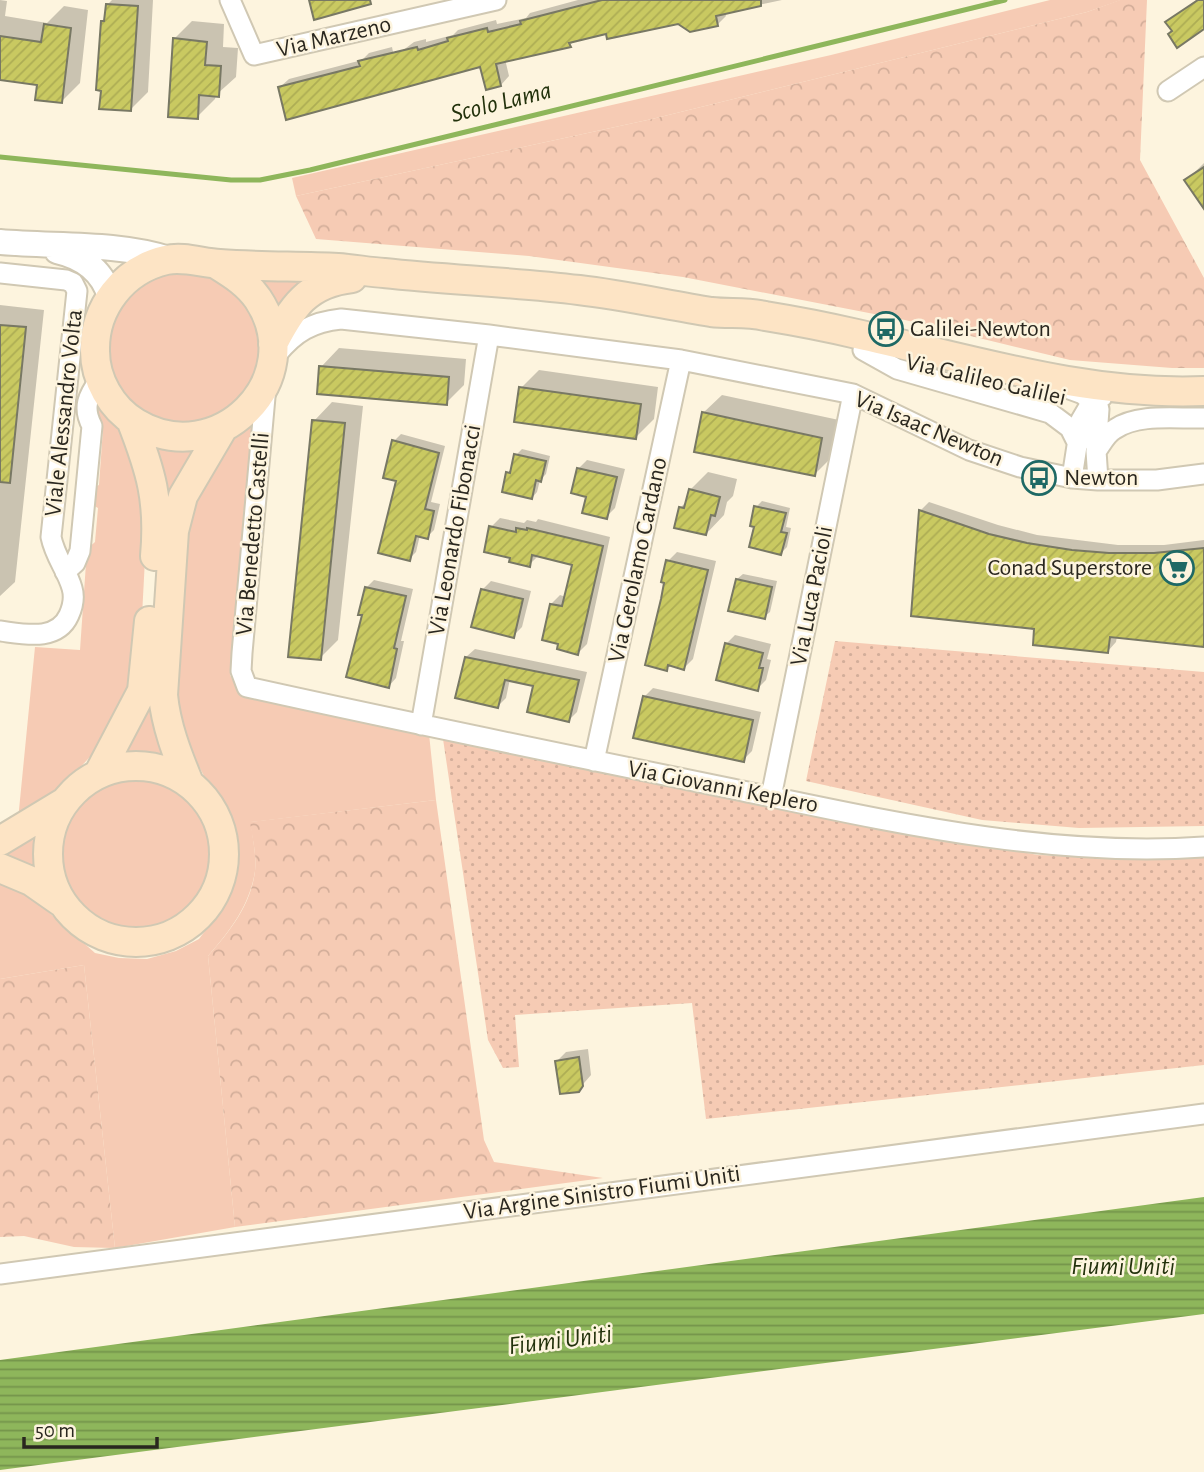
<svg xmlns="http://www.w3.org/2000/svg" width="1204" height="1472" font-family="'Alegreya Sans',sans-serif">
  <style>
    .green { fill: #f6cbb4 }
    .forest { fill: url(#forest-crowns) }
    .park { fill: url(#park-dots) }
    .water { fill: url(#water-rules) }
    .shadow { fill: #0003 }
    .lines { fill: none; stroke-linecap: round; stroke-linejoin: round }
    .stream { stroke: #8eb65b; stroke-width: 5 }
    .building { fill: url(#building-hatch); stroke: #787864; stroke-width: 2 }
    .minor-casing { stroke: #d0c8b3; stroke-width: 23 }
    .tertiary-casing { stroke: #d0c8b3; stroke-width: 28 }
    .secondary-casing { stroke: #d0c8b3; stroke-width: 32 }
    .minor { stroke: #fff; stroke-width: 19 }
    .tertiary { stroke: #fff; stroke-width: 24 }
    .secondary { stroke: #fde4c5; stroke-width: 28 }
    .labels { text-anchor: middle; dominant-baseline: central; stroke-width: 5; stroke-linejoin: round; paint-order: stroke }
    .street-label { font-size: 24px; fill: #2a271f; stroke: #fdf4de }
    .poi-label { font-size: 24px; fill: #2a271f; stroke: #fdf4de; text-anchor: start }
    .water-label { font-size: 26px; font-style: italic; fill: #23320c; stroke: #fdf4de }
  </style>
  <defs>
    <pattern id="forest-crowns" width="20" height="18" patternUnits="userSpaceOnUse" patternTransform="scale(1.75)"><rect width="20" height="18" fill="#f6cbb4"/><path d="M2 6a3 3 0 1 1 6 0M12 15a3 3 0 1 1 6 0" fill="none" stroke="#d3ae9a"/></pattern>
    <pattern id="park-dots" width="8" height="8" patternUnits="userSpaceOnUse" patternTransform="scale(1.75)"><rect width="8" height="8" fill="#f6cbb4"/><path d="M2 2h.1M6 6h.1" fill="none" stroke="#d3ae9a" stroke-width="1.8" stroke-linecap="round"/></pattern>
    <pattern id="water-rules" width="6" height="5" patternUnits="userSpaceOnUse" patternTransform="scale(1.75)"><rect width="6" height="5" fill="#8eb65b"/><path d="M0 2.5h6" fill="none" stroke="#74944b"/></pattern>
    <pattern id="building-hatch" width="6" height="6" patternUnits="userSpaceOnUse" patternTransform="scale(1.75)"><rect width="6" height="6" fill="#c9c961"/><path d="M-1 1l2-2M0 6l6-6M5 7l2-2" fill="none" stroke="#adad54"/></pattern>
  </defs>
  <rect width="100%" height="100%" fill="#fdf4de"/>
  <path class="green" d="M1050,0H1121L1087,12L652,119L296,196L292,178L831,55Z
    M106 348a77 77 0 1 1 154 0a77 77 0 1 1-154 0Z
    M254,274H320L273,314Z
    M99,399L125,439L148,502L139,673L115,730L47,803L18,820L35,647L80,650L87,549L95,542L98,508L89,503L90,489L99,485L103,429L96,421L94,401Z
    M254,425L230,675L240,694L429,734L436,800L251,822C252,837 257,856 255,871C250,905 230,931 208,956L235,1227L115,1248L84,965L0,979V881L10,884L36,901L95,953L119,958L147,959L176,951L199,939L226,903L235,872L232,826L220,795L204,776L187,743L173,697L186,509L209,468L244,428Z
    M148,440L202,446L173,495L166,494Z
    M152,700L169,759L146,754L123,756Z
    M60 854a76 76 0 1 1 152 0a76 76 0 1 1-152 0Z
    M43,826L41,879L0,859V847Z"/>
  <path class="forest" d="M1120,0H1147L1140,160L1204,278V368H1172L1070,360L905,320L683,277L529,256L316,239L296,196L652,119L1087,12Z
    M436,800L484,1140L494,1162L603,1178L235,1227L208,956C230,931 251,905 255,871C257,855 252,837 250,822Z
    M84,965L115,1248L74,1247L24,1236L0,1237V979Z"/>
  <path class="park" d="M835,641L1204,672V826L1079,828L982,820L806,781Z
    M443,739L774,808L1038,855L1165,859L1204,856V1065L706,1119L692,1003L515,1015L519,1067L503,1068L488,1040Z"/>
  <path class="water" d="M1204,1197V1314L0,1470V1360Z"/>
  <path class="shadow" d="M0,0L7,1L5,16L47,23L64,6L88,10L80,83L61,102L39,84L0,78Z
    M112,0H153L148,92L131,109L103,22L106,19L107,5Z
    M578,0H782L725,12L726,16L717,25L678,22L607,32L575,40L570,45L505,59L509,76L501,85L482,65L280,87L289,79L362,60L369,53L392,47L394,57L414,42L426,39V42L453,35L458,30L496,20L497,24L526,18L530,13Z
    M1196,0H1204V27L1173,31L1168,22Z
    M192,21L224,24L223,47L238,48L236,77L216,95L215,99L197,117L174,39Z
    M1204,163V206L1187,180Z
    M0,305L44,310L15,582L0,596Z
    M339,348L466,359L464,385L446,403L321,367Z
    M539,370L658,387L654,419L636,437L521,388Z
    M722,395L839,420L833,456L815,474L703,413Z
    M332,402L363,406L338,640L320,658L314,421Z
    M401,434L445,446L431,502L440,504L434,530L427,537L420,535L416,552L409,559L394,441Z
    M522,449L550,456L546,474L540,480L537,492L532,498L508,473L513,467L516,455Z
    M587,460L625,469L615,508L606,517L588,495L578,469Z
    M708,472L737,479L733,496L727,502L724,515L706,534L681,507L688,500L690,490Z
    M762,501L790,508L786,527L791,528L787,547L781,553L756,525V507Z
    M929,502L998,525L1037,535L1118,545H1164L1204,540V645L1117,636L1116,642L1108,651L1036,628L913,615L921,510Z
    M500,518L524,523L527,520L536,522L538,519L610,537L587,644L578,653L551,604L560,595L566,597L574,564L539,555L529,565L512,557L491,527Z
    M677,552L716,561L693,659L684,668L671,664L666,669L663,599L668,561Z
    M743,574L777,581L770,612L764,617L737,579Z
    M374,580L413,589L401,641H404L396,678L389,686L364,614L366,588Z
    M491,581L531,591L522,627L513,636L482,590Z
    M735,635L771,644L767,659L771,660L766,680L757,689L726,644Z
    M475,649L587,672L577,712L569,720L535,685L510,679L506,698L498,706L466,657Z
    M653,688L761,712L752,751L743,760L644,697Z
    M588,1049L591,1075L578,1090L557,1061L566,1052Z"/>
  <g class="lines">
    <path class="stream" d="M0,157L231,180H260L310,170L1005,0"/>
  </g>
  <path class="building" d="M309,0H370L371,4L314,20Z
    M602,0H761V6L716,16L718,26L690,32L678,24L607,39L606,34L569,43L571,47L496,64L501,86L486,90L480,67L286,120L278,87L360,66L358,61L417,47L418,50L448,41L447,38L487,28L488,32L521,24L520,21Z
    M1198,0H1204V29L1177,48L1168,34L1172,31L1165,22Z
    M106,4L138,6L131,111L99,109L101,91L96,90L101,21H104Z
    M44,24L71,28L62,103L35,100L37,85L0,80V36L41,42Z
    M173,38L207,42L205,65L221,66L219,97L199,95L198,119L168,117Z
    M1204,167V209L1184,180Z
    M0,325L26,327L10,483L0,482Z
    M319,366L449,377L447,405L317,394Z
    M519,387L641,404L636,439L514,422Z
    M702,412L822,438L815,476L694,452Z
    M312,420L345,423L321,660L288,657Z
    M392,440L439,453L425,509L434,511L428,539L416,536L410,561L378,553L396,481L383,478Z
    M514,454L546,461L541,482L536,480L532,499L502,492L506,472L510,473Z
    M577,468L617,477L607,519L582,513L586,497L571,493Z
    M689,489L720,497L715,516L711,515L706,535L674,528L679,507L684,508Z
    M754,506L786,513L781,532L787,533L781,555L749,547L754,527L750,526Z
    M919,510L989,534L1027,543L1072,550L1109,553H1154L1204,548V647L1110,637L1108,653L1033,645L1034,629L911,616Z
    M489,526L516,532V528L527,530V528L603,546L578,655L557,649L558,644L542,640L550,604L562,606L572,565L532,555L530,567L509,562L510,558L484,552Z
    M666,560L708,570L684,670L668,665L667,671L645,665L661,599L664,583L661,582Z
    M736,579L772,587L765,619L728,611Z
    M365,587L406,596L394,648L397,649L389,688L346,677L362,615H358Z
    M481,589L523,599L514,638L471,627Z
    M725,643L763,653L759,668H763L758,691L716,680Z
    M465,657L579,680L569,722L527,712L533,686L505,680L498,708L455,698Z
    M643,696L753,720L744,762L633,738Z
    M579,1057L583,1086L579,1092L560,1094L555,1061Z"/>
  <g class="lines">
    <g class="minor-casing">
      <path id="minor" d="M230,0L254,55L496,0
        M1168,91L1204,67
        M0,273L66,280L73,283L77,291L51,537C55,557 67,570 72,588C75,598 73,606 69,615C57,642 24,634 0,631
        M863,350L897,369L1050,413L1070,428L1078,444
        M277,354C295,332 312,322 341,319L489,335L681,360L853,394L969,450L1020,467L1072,478L1098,480H1157L1204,474
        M266,386L242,653L241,671L247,687C409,723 571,756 733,789C888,821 1046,858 1204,847
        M1064,387L1083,394L1099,409L1096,451L1098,480
        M1097,450C1102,443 1107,433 1115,429C1138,413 1177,419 1204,418
        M1072,478L1081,420L1091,403L1102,397
        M65,572L75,563L80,551L92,426C82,407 88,396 100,379
        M421,725L489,335
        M594,761L681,360
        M771,797L853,394
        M0,1274L1204,1114"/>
    </g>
    <g class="tertiary-casing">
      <path id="tertiary" d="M0,242C56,247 115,242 169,259
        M57,251C83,257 103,271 110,297"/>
    </g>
    <g class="secondary-casing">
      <path id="secondary" d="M216,264C232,274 247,283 258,299C311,379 217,472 136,423C111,408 95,379 95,351C94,308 123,270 166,260C184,256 202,263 220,264C259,267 299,266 338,268C353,269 369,272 384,273C449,280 514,282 579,290C623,295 667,305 711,312C729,314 747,312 765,316C796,321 827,327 857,334C971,359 1086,396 1204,391
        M273,344C292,307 307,283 352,278
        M131,420C151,471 160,501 155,556
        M48 854a88 88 0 1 1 176 0a88 88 0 1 1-176 0Z
        M99,773L142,691L149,621
        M189,783C177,754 166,726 163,695L174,531L183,496L223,428
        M0,841L63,803
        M0,868L31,881L61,902"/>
    </g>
    <use href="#minor" class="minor"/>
    <use href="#tertiary" class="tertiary"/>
    <use href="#secondary" class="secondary"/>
  </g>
  <defs>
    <g id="bus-ring" transform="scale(1.75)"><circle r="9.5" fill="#fdf4de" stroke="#1e6965" stroke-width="1.5"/><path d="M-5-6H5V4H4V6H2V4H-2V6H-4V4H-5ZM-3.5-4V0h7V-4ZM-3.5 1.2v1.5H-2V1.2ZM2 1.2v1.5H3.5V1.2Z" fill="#1e6965"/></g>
    <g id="supermarket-ring" transform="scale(1.75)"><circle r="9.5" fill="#fdf4de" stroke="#1e6965" stroke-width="1.5"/><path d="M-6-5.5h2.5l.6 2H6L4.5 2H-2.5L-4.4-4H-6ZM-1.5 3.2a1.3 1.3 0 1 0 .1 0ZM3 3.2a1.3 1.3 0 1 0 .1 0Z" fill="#1e6965"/></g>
  </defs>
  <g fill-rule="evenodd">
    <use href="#bus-ring" x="886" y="329"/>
    <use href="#bus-ring" x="1039" y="478"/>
    <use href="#supermarket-ring" x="1177" y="568"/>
  </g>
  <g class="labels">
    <g class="street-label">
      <text transform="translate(334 37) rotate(-13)">Via Marzeno</text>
      <text transform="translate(986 380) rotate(13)">Via Galileo Galilei</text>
      <text transform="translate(64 413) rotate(-84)">Viale Alessandro Volta</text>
      <text transform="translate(929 429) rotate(23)">Via Isaac Newton</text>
      <text transform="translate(455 530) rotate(-80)">Via Leonardo Fibonacci</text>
      <text transform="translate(253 534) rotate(-85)">Via Benedetto Castelli</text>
      <text transform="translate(638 560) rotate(-78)">Via Gerolamo Cardano</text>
      <text transform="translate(812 596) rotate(-79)">Via Luca Pacioli</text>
      <text transform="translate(723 787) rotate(11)">Via Giovanni Keplero</text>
      <text transform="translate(602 1193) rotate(-8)">Via Argine Sinistro Fiumi Uniti</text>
    </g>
    <g class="poi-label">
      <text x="910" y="329">Galilei-Newton</text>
      <text x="1064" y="478">Newton</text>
      <text x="1152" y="568" text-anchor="end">Conad Superstore</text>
    </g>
    <g class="water-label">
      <text transform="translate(501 102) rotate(-14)">Scolo Lama</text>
      <text x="1123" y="1266">Fiumi Uniti</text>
      <text transform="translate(560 1340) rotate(-7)">Fiumi Uniti</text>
    </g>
  </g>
  <path d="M24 1437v10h133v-10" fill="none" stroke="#2a271f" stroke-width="3.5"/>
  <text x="35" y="1437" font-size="21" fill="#2a271f" stroke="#fdf4de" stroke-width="5" paint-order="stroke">50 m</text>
</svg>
